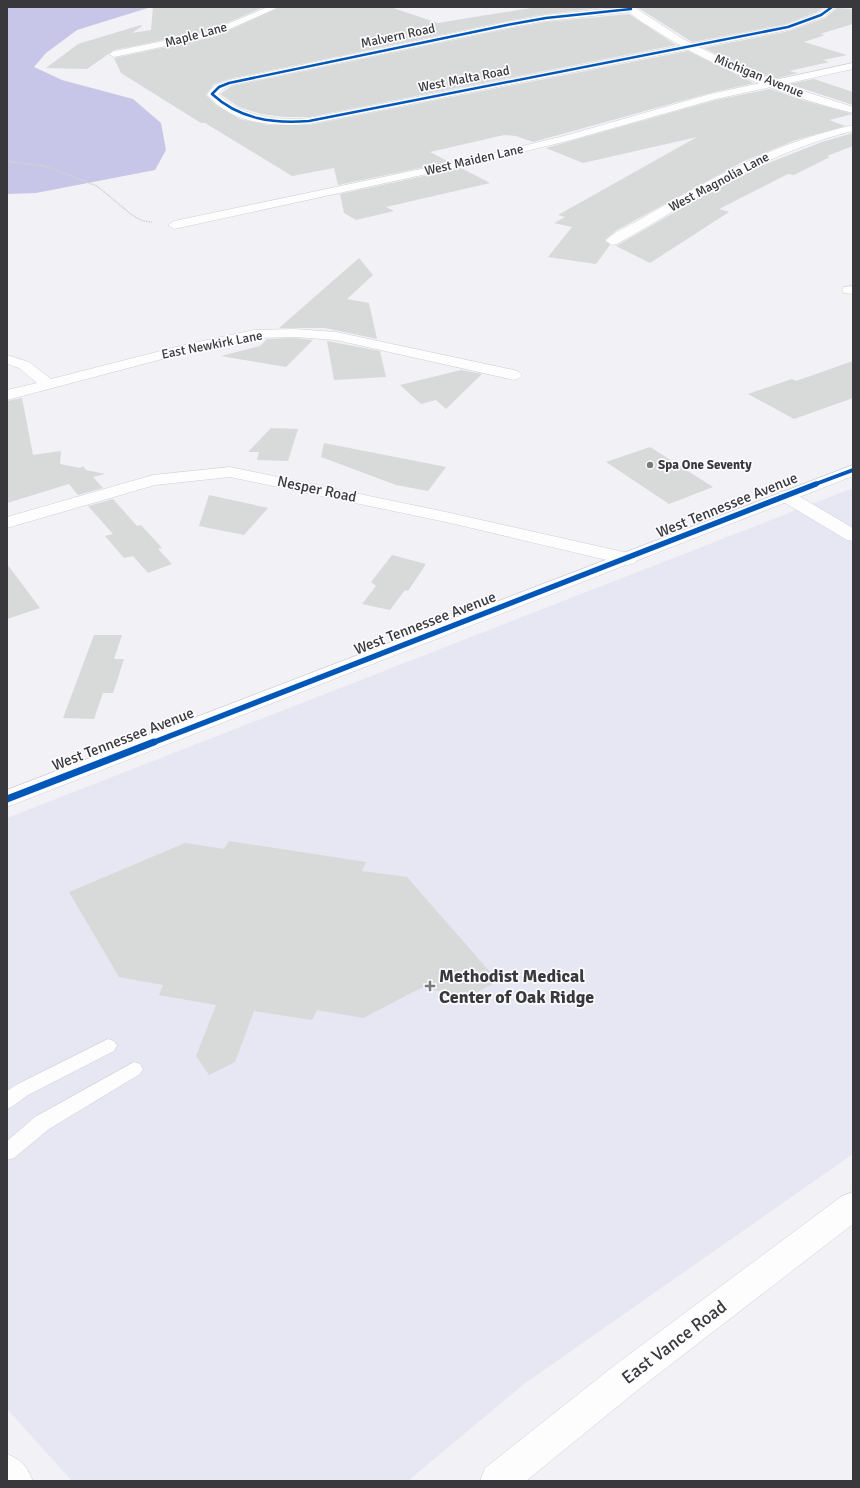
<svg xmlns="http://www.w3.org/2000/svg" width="860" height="1488" font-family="Signika,sans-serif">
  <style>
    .built { fill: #e7e6f3 }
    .forest { fill: #c8c6e8 }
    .building { fill: #d8d9d9 }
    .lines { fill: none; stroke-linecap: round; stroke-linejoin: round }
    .service-casing { stroke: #cfcfd3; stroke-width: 1 }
    .minor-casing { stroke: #cfcfd3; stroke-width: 1 }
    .tertiary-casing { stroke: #cfcfd3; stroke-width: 1 }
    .path { stroke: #d2d2d5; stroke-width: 1.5; stroke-dasharray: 1.5 1; stroke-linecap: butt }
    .service { fill: #fdfdfe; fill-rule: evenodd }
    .minor { fill: #fdfdfe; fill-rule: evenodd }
    .tertiary { fill: #fdfdfe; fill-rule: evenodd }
    .cycleway-far3-casing { stroke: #fcfcfe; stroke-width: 3.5 }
    .cycleway-far2-casing { stroke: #fcfcfe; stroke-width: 5.5 }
    .cycleway-far1-casing { stroke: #fcfcfe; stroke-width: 8 }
    .cycleway-casing { stroke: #fcfcfe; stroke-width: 10 }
    .cycleway-far3 { stroke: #0057b8; stroke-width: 2.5 }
    .cycleway-far2 { stroke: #0057b8; stroke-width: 4 }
    .cycleway-far1 { stroke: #0057b8; stroke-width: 5.5 }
    .cycleway { stroke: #0057b8; stroke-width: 7 }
    .poi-dot { fill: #79797e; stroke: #fcfcfe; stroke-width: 1.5 }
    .labels { text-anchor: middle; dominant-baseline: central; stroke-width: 3.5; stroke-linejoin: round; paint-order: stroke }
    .far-street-label { font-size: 13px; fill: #39393d; stroke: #fcfcfe }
    .far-poi-label { font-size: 13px; font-weight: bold; fill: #39393d; stroke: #fcfcfe; text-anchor: start }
    .street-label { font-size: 15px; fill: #39393d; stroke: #fcfcfe }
    .near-poi-label { font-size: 18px; font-weight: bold; fill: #39393d; stroke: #fcfcfe; text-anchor: start }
    .near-street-label { font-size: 18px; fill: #39393d; stroke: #fcfcfe }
  </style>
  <rect width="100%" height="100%" fill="#f1f1f6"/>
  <path class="built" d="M853,488V1154L524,1384L408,1481H72L7,1409V818Z"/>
  <path class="forest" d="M7,7H151L77,30L46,53L34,67L62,80L133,99L161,123L166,150L155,170L36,193L7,194Z"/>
  <path class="building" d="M153,7H264L208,31L114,50L87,69L46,68L78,44L141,25L142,26L132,33L151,30Z
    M280,7H390L438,23L537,7H611L546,14L507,21L229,79L214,84L206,95L216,105L240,119L268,125H309L688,51L754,83L710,93L533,142L516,136L504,135L430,152L449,162L338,185L334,168L292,176L205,123H201L121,73L114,58L214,37Z
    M637,7H824L817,12L786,24L692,42Z
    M837,8L853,9V24L820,34L825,35L804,42L847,55L823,60L829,62L789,71L798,73L774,79L740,66L704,48L789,31L825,18Z
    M629,14L676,45L309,117H284L261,114L239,107L220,94L232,86L507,29L546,22Z
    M814,79L853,92V105L789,84Z
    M770,89L802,100L853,114L829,120L845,126L796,140L744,161L617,230L605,240L610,245L596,264L548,257L572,227L554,223L565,217L558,215L697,137L583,163L546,148L716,100Z
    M853,133V146L827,156L830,157L794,175L788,174L719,209L729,212L650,263L616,246L703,196L761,166L822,142Z
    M461,168L490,183L386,207L394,211L356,220L344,213L340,194Z
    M359,258L373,275L347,299L369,303L377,339L325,328H279Z
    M295,338L313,340L286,367L221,356L260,346L267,339Z
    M327,341L380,351L386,377L334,380Z
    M853,361V398L794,419L748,394L792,379L796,381Z
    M461,370L482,374L446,409L436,400L421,404L400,385Z
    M22,398L33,455L61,451L60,464L80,468L83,466L86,470L105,474L93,477L103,488L78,495L69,484L7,503V401Z
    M271,428L298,429L288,461L257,460L259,452H248Z
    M324,443L446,467L428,491L396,485L321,457Z
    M650,447L713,487L669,504L606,462Z
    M209,495L268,508L244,535L199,526Z
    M113,499L137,526L141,525L162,548L158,549L172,564L148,573L133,556L124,558L105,536L113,534L88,506Z
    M392,555L426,564L408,591L405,590L390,610L362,604L376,586L371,582Z
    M7,564L40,608L7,619Z
    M94,635H122L114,659H124L113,693H103L94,719L63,718Z
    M229,841L366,862L362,871L407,877L498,981L470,996L421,988L363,1018L317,1010L312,1020L254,1011L235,1062L209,1075L196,1056L216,1005L159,995L163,985L119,977L69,892L185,843L224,849Z"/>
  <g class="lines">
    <g class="service-casing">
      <path id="service" d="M108,1039L114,1041L117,1046L114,1051L28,1095L13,1106L7,1109V1091L16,1085Z
        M134,1062L140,1064L143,1069L140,1074L49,1129L14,1158L7,1160V1141L35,1117Z"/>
    </g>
    <g class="minor-casing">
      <path id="minor" d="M268,7H279L214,36L114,57L109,54L114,51L208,32Z
        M626,7H633L635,9L631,12L546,21L507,28L232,85L223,89L218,94C243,117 276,121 309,118L786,25L818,13L827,7H836L824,17L788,30L309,124C275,127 230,124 207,94L215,85L229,80L507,22L546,15Z
        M853,63V69L716,99L571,140L473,164L174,229L168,225L174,221L473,158L564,136L710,94Z
        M853,125V131C766,152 694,200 617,244L612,245L606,241C611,233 635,223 644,217C714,177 774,143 853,125Z
        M853,286V294L844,293L842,290L844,287Z
        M295,329L336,332L514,370L519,372L522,375L519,378L514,380L336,340L295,337L254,338L185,353L7,400V390L37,383L19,368L7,364V355L29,362L51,379L184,345L254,330Z
        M230,467L446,512L628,553L635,555L637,559L635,563L628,565L446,522L230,477L155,485L7,528V517L153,475Z
        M786,491L792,492L853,528V541L847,540L780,500L777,496L780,492Z
        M853,1192V1224L639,1389L526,1481H480L485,1468L615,1365L842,1196Z"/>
    </g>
    <g class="tertiary-casing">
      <path id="tertiary" d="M624,7H634L683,39L739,67L797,89L853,107V113C786,97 719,70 661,34C649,26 633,18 624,7Z
        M853,465V476L7,807V790Z
        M7,1454C23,1461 26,1465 33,1481H7Z"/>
    </g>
    <path class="path" d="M7,161L45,166L97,186L132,215L143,221L152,222"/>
    <use href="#service" class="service"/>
    <use href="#minor" class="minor"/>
    <use href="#tertiary" class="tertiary"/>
    <g class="cycleway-far3-casing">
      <path id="cycleway-far3" d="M631,9L546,18L507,25L229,83L219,87L212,94C239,119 273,124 309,121L788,27L821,15L832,7"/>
    </g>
    <g class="cycleway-far2-casing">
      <path id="cycleway-far2" d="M813,485L853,470"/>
    </g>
    <g class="cycleway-far1-casing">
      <path id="cycleway-far1" d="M152,743L816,484"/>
    </g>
    <g class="cycleway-casing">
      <path id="cycleway" d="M7,799L154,742"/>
    </g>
    <use href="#cycleway-far3" class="cycleway-far3"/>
    <use href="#cycleway-far2" class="cycleway-far2"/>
    <use href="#cycleway-far1" class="cycleway-far1"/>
    <use href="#cycleway" class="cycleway"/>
  </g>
  <g class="poi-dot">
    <circle cx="650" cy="465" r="4"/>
    <path d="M428 980h4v4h4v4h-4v4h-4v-4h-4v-4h4z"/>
  </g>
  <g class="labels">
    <g class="far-street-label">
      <text transform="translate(196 35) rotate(-15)">Maple Lane</text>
      <text transform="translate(398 36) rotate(-12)">Malvern Road</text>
      <text transform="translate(759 76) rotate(22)">Michigan Avenue</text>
      <text transform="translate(464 79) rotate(-11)">West Malta Road</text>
      <text transform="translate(474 160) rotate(-13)">West Maiden Lane</text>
      <text transform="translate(719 182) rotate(-28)">West Magnolia Lane</text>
      <text transform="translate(212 345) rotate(-11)">East Newkirk Lane</text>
    </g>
    <g class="far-poi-label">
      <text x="658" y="465">Spa One Seventy</text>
    </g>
    <g class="street-label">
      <text transform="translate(317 489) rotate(12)">Nesper Road</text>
      <text transform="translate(727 505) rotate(-22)">West Tennessee Avenue</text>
      <text transform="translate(425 623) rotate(-21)">West Tennessee Avenue</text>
      <text transform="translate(123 739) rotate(-21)">West Tennessee Avenue</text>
    </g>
    <g class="near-poi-label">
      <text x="439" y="976">Methodist Medical<tspan x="439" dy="21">Center of Oak Ridge</tspan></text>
    </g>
    <g class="near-street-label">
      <text transform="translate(674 1342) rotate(-37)">East Vance Road</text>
    </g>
  </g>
  <rect width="860" height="1488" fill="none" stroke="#39393d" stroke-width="16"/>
</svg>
